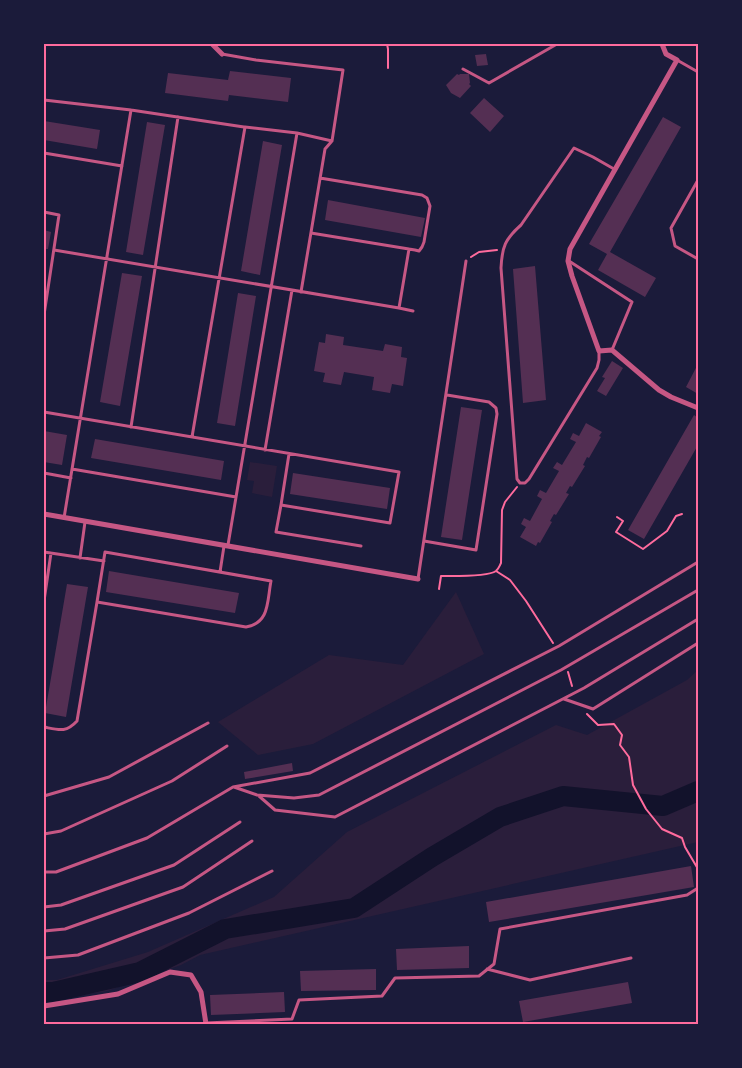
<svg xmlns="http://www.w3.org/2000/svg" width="742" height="1068" font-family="Helvetica,sans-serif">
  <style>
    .green { fill: #2a1e3b }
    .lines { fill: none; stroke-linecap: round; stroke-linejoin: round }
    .river { stroke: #12122b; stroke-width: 20 }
    .building { fill: #542f53 }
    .path { stroke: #ff6b9d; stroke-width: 2 }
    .service { stroke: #c65784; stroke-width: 3 }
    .minor { stroke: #c65784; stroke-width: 5 }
    .neatline { fill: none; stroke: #ff6b9d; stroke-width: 2 }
  </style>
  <rect width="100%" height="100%" fill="#1b1b3a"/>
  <path class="green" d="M250,462L277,466L272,497L252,493L254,481L247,480Z
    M456,592L484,654L313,744L258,755L218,722L329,655L403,665Z
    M698,670V842L200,955L181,965L107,991L44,1001V980H57L148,952L274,897L347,832L556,725L587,735L687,680Z"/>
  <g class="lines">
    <path class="river" d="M44,992H53L140,972L225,929L354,908L432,857L500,817L563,796L663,806L698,791"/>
  </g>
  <path class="building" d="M486,54L488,65L477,66L475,55Z
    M230,71L291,78L288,102L229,95L228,101L165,93L168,73L228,80Z
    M457,74L459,75L460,74H469L470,83L469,84L471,86L460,98L451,93L446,85Z
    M484,98L504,116L490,132L470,113Z
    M663,117L681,127L610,252L656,278L645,297L598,270L607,254L589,244Z
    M44,121L100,130L97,149L44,140Z
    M147,122L165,125L143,255L126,252Z
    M263,141L282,145L260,275L241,271Z
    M328,200L425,218L421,237L325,220Z
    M44,230L51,232L48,249H44Z
    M535,266L546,400L523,403L513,269Z
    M122,273L142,276L120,406L100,402Z
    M238,293L256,296L235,426L217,423Z
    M326,334L344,337L343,345L383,351L385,344L402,347L401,357L407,358L403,386L392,384L390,393L372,390L374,377L344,372L341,385L323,382L325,373L314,371L319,342L325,343Z
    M612,361L623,368L606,396L597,391L605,378L602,377Z
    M698,364V394L686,387Z
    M461,407L482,410L462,540L441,537Z
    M694,415L698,418V445L644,539L628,530Z
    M586,423L602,432L599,436L601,437L589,458L587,457L583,465L585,466L572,487L570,486L566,493L569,494L556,515L554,514L550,521L552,522L540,543L538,542L536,546L520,537L526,527L521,524L524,518L530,521L542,499L537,496L540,490L546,493L559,471L553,468L557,462L562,465L576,442L570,439L573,433L579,436Z
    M44,431L67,435L62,465L44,462Z
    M95,439L224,461L221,480L91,458Z
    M293,473L390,488L387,509L290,494Z
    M109,571L239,593L235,613L106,592Z
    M67,584L88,587L66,717L45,713Z
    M292,763L293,771L245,779L244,772Z
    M691,866L694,887L489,922L486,902Z
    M469,946V968L397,970L396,949Z
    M376,969V990L301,991L300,971Z
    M628,982L632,1003L523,1022L519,1001Z
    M284,992L285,1012L211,1015L210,995Z"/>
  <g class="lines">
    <path class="path" d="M387,44L388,49V68
      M471,257L479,252L497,250
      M617,517L623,521L616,532L643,549L667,531L676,516L682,514
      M496,571L510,580L526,601L553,643
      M439,589L441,576C452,576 487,577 496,571C499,568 499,567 501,563L502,510L505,502L517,487
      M568,672L572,686
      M587,714L598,725L614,724L622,735L620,745L629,757L633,785L646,809L662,829L682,838L685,847L698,869"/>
    <path class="service" d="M222,54L256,60L343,70L332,141L325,149L301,292
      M677,60L698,72
      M463,69L489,83L557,44
      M44,100L131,110L244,127
      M44,153L122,166
      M698,180L671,228L675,246L698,259
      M44,212L59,215L44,315
      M311,233L415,250L419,251L422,247L424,242L430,206L427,198L422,195L320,178
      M54,250L399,308L409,249
      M569,261L632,302L612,350
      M399,308L413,311
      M599,351V360L597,368L529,479L525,483H520L517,479L501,268C502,247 505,239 521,225L574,148L593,157L614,169
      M44,412C162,432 280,452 399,472L390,523L281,505L289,454
      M131,427L178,117
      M192,437L245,127L297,133L332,141
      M265,450L292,290
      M72,469L236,497
      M44,473L71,478
      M281,505L276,532L361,546
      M64,518L131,110
      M424,541L476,550L497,414L496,408L489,402L447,395
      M228,545L297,133
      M44,552L104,561
      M105,552L271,581C267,601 270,623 246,627L97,602Z
      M80,558L85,522
      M220,572L224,546
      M418,579L466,261
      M44,601L51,553
      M564,699L593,709L698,643
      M44,727C59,730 66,733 77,721L97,602
      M234,787L257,795L294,798L319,795L561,670L698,590
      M44,796L109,777L208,723
      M259,796L275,810L335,817L584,688L698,619
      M44,834L61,831L172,781L227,746
      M44,872H56L147,838L233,787L310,773L559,646L698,562
      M44,907L61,905L174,865L240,822
      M44,931L65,929L183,887L252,841
      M44,958L78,955L189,913L272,871
      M487,969L530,980L631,958
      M206,1023L292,1019L299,1000L382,996L395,978L479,976L494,964L500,929L687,895L698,888"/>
    <path class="minor" d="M212,44L222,54
      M662,44L666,54L677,60L570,249L568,261L572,276L599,351L612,350L659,390L671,397L698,408
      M44,514L418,579
      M44,1006L118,994L170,972L191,975L201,992L206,1024"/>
  </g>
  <rect width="742" height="1068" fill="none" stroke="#1b1b3a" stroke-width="90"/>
  <rect x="45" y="45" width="652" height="978" class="neatline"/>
</svg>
